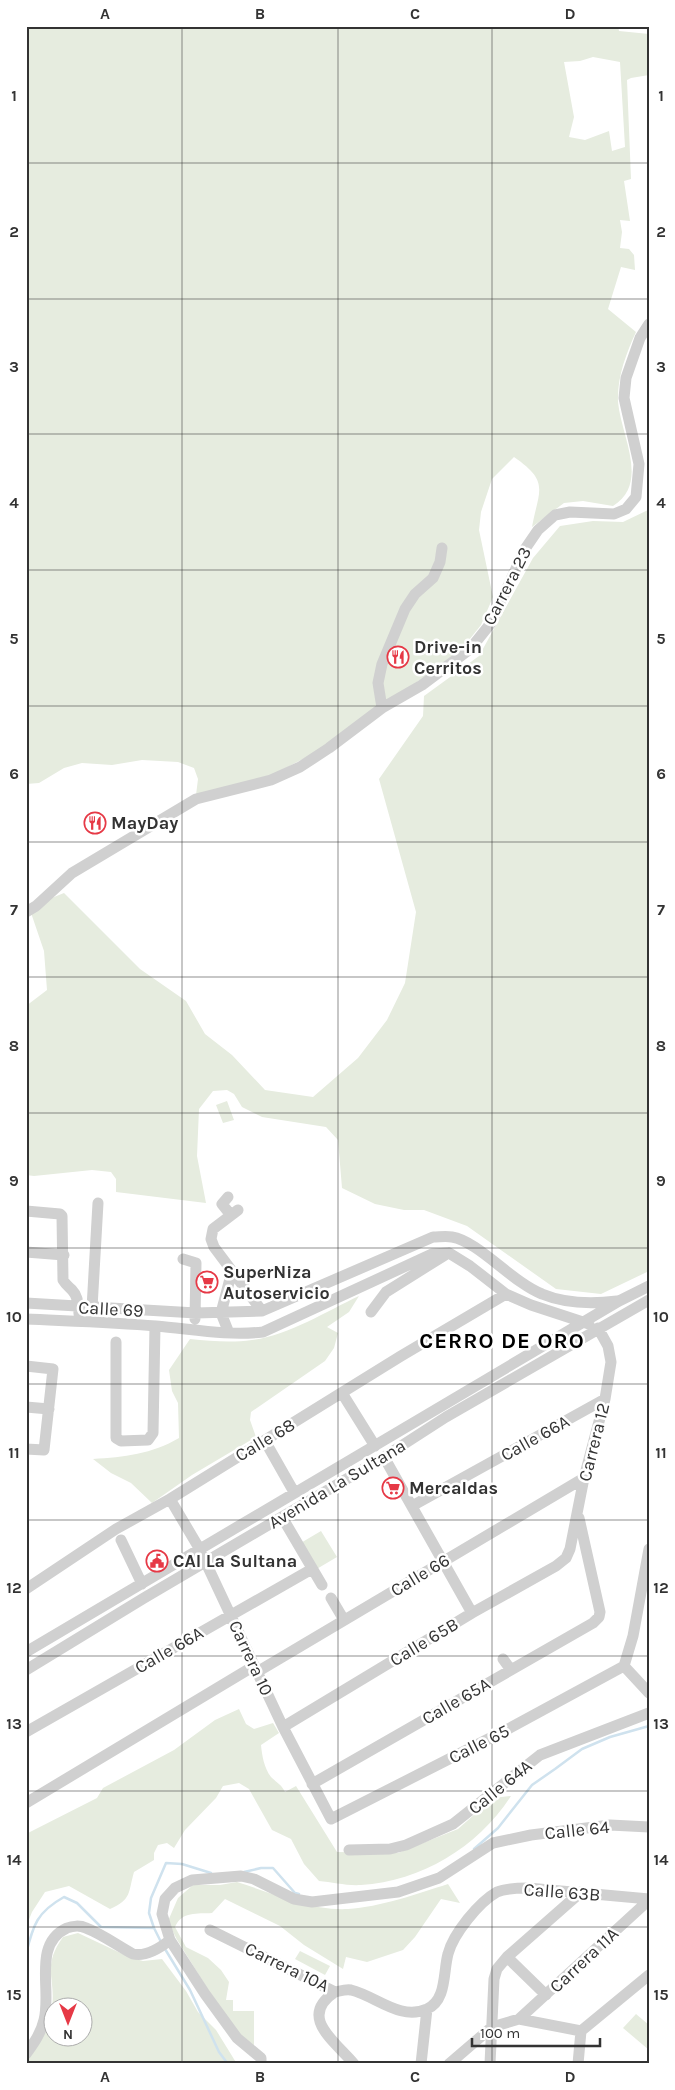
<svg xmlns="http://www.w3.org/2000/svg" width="675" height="2090" font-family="Karla,sans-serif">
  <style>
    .green { fill: #e6ecdf; fill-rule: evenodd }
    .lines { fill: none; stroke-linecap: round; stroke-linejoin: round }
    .stream { stroke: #cfe2ee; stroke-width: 2.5 }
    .minor { stroke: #d0d0d0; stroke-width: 11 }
    .grid { fill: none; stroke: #333; stroke-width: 1; stroke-opacity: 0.55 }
    .labels { text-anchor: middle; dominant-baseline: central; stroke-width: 5; stroke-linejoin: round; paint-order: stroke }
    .street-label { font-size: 18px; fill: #333; stroke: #fff }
    .poi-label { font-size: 18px; font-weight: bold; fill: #333; stroke: #fff; text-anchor: start }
    .district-label { font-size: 22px; font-weight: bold; letter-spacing: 1px; fill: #000; stroke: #fff }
    .neatline { fill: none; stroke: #333; stroke-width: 2 }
    .grid-label { font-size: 16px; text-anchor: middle; font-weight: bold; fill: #333 }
  </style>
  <rect width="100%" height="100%" fill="#fff"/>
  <path class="green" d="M26,26H618L619,31L649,34V75L631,78L627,80L631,179L624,181L630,221L620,220L622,232L620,248L629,249L634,255L635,270L621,267L608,309L636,332C626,354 617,377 618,402C621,436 650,483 613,506L583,501L564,503L532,527C539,489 550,482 514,457L492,479L481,512L479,530L493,597L481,625L461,650L330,745L268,777L196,795L198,779L194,768L178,762L142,760L112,765L82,763L64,768L39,783L26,784ZM593,57L620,62L625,147L612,151L609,131L585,140L569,137L574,117L564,62L580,61Z
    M649,507V1271L601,1294L556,1289L467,1226L424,1210H404L375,1204L342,1188L338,1140L326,1127L262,1117L242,1107L234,1094L227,1090L213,1091L199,1109L197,1156L206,1203L116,1192V1179L111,1172L92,1170L34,1176L26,1175V1006L47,990L44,951L29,907L64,893L140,969L186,1001L205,1034L232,1055L265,1090L313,1097L358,1058L387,1020L405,983L416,912L379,779L423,716L424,696L479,656L533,558L560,526L593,521L623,522L648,510Z
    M227,1101L234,1120L223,1123L216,1105Z
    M359,1296L349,1312L327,1327L338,1333L334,1348L325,1361L251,1412L250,1420L256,1437L192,1475L152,1503L131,1483L111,1473L93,1459C124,1457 152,1454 179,1438L178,1403L172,1391L169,1370L190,1339C211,1341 231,1343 252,1340C287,1336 327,1311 359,1296Z
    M321,1531L337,1557L315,1570L299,1544Z
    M239,1709L246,1724L254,1729L273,1723L279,1733L261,1745C262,1755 264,1768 271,1777C276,1782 282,1785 285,1792L296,1786L337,1852L398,1853L458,1829L493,1798L511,1796C478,1847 422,1881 361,1885C347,1886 332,1882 319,1881L304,1864L291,1839L272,1830L249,1789L239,1783L223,1786L216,1798L185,1830L174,1848L167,1843L158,1845L154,1853V1860L134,1872C128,1893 132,1899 110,1909L69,1886L45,1892L32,1912L26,1927V1834L97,1798L103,1788L174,1750L215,1720Z
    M237,1882C272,1893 311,1911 348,1909C380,1907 417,1894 448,1884L460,1903L441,1899L415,1937L403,1950L367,1962L346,1957L343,1969L304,1945L280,1926L225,1899L212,1913C197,1914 182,1911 175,1927L186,1947L208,1958L221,1970L229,1982L226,2000H233V2011H254V2046L230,2025L176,1938L168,1921L178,1898L193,1885H220Z
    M78,1933L129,1957L143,1961L162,1959L186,1991L198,2012L216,2030L237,2064H26C26,2054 48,2025 51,2012C58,1980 40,1969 63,1937ZM52,2008H82V2038H52Z
    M300,1951L330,1966L325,1975L295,1959Z
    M636,2014L649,2025V2050L623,2028Z"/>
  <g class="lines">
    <path class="stream" d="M474,1849L498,1828L532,1785L555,1769L582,1749L610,1737L649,1726
      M244,1872L261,1868H273L295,1893L299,1894
      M154,1928L161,1942
      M165,1949L190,1990L219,2052L228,2064
      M26,1954C33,1925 37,1912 64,1897L77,1903L101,1927L154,1928L149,1913L151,1898L166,1863L182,1864L211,1873"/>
    <path class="minor" d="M382,708L378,683L382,664L405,609L415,594L433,578L440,562L442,548
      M26,912L36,906L72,873L196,799L271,780L300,767L329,748L382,708L422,685L470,649L479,638L491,623L525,549L538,530L555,515L570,512L614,514L626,509L636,497L639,464L624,398L626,378L640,338L649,324
      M228,1197L222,1204L230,1214
      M238,1210L213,1229L211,1239L214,1247L262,1311
      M26,1211L60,1214L62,1216L63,1280C66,1285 68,1286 72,1290C78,1296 79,1306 79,1314
      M26,1252L64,1255
      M449,1253L470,1266L506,1294L531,1305L589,1324
      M183,1259L196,1263L195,1319
      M26,1303L196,1313L262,1311L433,1237C439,1237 446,1236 452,1237C478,1241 513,1283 542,1294C566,1304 592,1304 617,1301
      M92,1308L98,1203
      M371,1312L386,1292L445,1255
      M26,1319C69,1321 113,1322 156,1326C192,1329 227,1336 263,1332L432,1254L449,1253
      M229,1333L221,1313L232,1271
      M116,1342V1438L121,1441L148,1440L153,1433L155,1326
      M26,1366L53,1369L44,1450L26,1449
      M342,1393L375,1446
      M26,1407L49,1409
      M265,1441L294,1492
      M384,1457L472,1613
      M170,1499L199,1548L283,1727L331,1819L508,1729L624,1666
      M412,1506L605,1399
      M282,1517L322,1585
      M121,1540L142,1584
      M26,1589L116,1529L170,1499L401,1356L506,1294
      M331,1598L344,1620
      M26,1652L619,1301L649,1286
      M503,1659L511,1670
      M624,1666L633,1636L649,1549
      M624,1666L649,1693
      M26,1670L144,1598L384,1457L446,1417L649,1300
      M257,1672L584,1478
      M283,1727L472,1613L556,1566L566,1558L570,1549L584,1478L605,1399L611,1362L608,1346L598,1328
      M26,1732L312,1569
      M312,1784L593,1623L599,1617L600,1612L579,1518
      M26,1803L254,1666
      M349,1850L390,1849L406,1845L453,1824L540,1755L649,1713
      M210,1930L335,1992C340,1991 346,1989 351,1990C376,1996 400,2021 427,2009C447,2000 443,1972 448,1954C453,1934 479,1902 497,1892C506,1888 518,1888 528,1888L649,1899
      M507,1957L546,1995
      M335,1992C297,2017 336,2042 354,2064
      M519,2019L649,1900
      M581,2031L649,1975
      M26,2054C34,2043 41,2033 44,2020C52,1990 32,1944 67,1928C72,1926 80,1925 86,1928C102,1934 118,1946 133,1954C146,1957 160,1948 170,1940
      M261,2064V2058L237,2038L205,1994L170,1940L162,1914L165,1899L175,1888L192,1880L241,1876L254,1879L294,1899L312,1902L398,1892L439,1878L493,1843L531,1835L610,1825L649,1827
      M421,2064L427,2009
      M449,2064L492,2027L519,2019L581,2031
      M490,2064L494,1979L497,1969L507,1957L581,1892
      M578,2064L581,2031"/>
  </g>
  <path class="grid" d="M182,26V2064M338,26V2064M492,26V2064M26,163H649M26,299H649M26,434H649M26,570H649M26,706H649M26,842H649M26,977H649M26,1113H649M26,1248H649M26,1384H649M26,1520H649M26,1656H649M26,1791H649M26,1927H649"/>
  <defs>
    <g id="restaurant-ring" transform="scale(1.125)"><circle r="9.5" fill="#fff" stroke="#e63946" stroke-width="1.5"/><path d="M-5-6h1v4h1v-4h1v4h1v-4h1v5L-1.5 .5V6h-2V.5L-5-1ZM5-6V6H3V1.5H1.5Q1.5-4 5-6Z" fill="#e63946"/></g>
    <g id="supermarket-ring" transform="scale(1.125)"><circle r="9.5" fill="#fff" stroke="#e63946" stroke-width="1.5"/><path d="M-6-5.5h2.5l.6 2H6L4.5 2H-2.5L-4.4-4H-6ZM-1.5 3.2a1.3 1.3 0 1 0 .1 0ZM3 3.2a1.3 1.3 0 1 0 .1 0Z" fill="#e63946"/></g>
    <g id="civic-ring" transform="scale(1.125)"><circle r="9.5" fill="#fff" stroke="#e63946" stroke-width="1.5"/><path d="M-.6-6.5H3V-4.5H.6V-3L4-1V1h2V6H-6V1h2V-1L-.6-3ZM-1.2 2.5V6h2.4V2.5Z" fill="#e63946"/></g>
  </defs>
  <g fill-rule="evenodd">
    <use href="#restaurant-ring" x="398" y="657"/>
    <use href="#restaurant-ring" x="95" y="823"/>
    <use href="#supermarket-ring" x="207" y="1282"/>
    <use href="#supermarket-ring" x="393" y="1488"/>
    <use href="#civic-ring" x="157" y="1561"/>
  </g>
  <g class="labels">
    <g class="street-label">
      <text transform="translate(507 586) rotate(-63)">Carrera 23</text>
      <text transform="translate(111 1309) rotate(3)">Calle 69</text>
      <text transform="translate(535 1438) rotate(-29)">Calle 66A</text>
      <text transform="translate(265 1440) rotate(-31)">Calle 68</text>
      <text transform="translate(594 1442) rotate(-76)">Carrera 12</text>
      <text transform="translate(337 1484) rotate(-31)">Avenida La Sultana</text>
      <text transform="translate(420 1575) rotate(-31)">Calle 66</text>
      <text transform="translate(424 1642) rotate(-31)">Calle 65B</text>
      <text transform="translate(169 1650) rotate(-30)">Calle 66A</text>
      <text transform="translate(251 1658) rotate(65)">Carrera 10</text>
      <text transform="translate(456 1701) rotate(-30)">Calle 65A</text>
      <text transform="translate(479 1744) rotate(-27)">Calle 65</text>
      <text transform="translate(500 1787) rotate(-39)">Calle 64A</text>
      <text transform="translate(577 1830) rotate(-6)">Calle 64</text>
      <text transform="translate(562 1892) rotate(4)">Calle 63B</text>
      <text transform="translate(584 1960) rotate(-43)">Carrera 11A</text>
      <text transform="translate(287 1967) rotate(26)">Carrera 10A</text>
    </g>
    <g class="poi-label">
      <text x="414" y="647">Drive-in<tspan x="414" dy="21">Cerritos</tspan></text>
      <text x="111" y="823">MayDay</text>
      <text x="223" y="1272">SuperNiza<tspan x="223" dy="21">Autoservicio</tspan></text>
      <text x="409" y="1488">Mercaldas</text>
      <text x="173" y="1561">CAI La Sultana</text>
    </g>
    <g class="district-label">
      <text x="502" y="1341">CERRO DE ORO</text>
    </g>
  </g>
  <rect width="675" height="2090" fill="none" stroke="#ffffff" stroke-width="55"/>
  <g transform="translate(68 2022) rotate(180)"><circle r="24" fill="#ffffff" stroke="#adadad"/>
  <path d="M0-4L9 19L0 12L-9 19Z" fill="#e63946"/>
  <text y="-8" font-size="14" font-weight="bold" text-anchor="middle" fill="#333333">N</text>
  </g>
  <path d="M472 2038v8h128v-8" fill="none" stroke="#333333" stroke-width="2.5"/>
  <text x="480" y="2038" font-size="15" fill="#333333" stroke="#ffffff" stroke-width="4" paint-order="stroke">100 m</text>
  <rect x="28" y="28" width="620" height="2034" class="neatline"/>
  <g class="grid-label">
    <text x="105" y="19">A</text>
    <text x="260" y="19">B</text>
    <text x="415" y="19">C</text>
    <text x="570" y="19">D</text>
    <text x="14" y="101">1</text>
    <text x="661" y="101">1</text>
    <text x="14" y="237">2</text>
    <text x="661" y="237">2</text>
    <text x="14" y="372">3</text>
    <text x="661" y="372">3</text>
    <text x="14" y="508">4</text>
    <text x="661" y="508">4</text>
    <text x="14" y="644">5</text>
    <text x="661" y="644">5</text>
    <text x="14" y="779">6</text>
    <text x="661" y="779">6</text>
    <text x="14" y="915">7</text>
    <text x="661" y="915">7</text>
    <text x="14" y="1051">8</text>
    <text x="661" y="1051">8</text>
    <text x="14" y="1186">9</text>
    <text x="661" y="1186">9</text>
    <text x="14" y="1322">10</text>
    <text x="661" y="1322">10</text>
    <text x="14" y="1458">11</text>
    <text x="661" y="1458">11</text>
    <text x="14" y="1593">12</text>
    <text x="661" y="1593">12</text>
    <text x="14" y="1729">13</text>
    <text x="661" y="1729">13</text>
    <text x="14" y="1865">14</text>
    <text x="661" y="1865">14</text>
    <text x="14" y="2000">15</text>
    <text x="661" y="2000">15</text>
    <text x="105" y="2082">A</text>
    <text x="260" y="2082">B</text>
    <text x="415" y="2082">C</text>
    <text x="570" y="2082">D</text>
  </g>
</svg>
